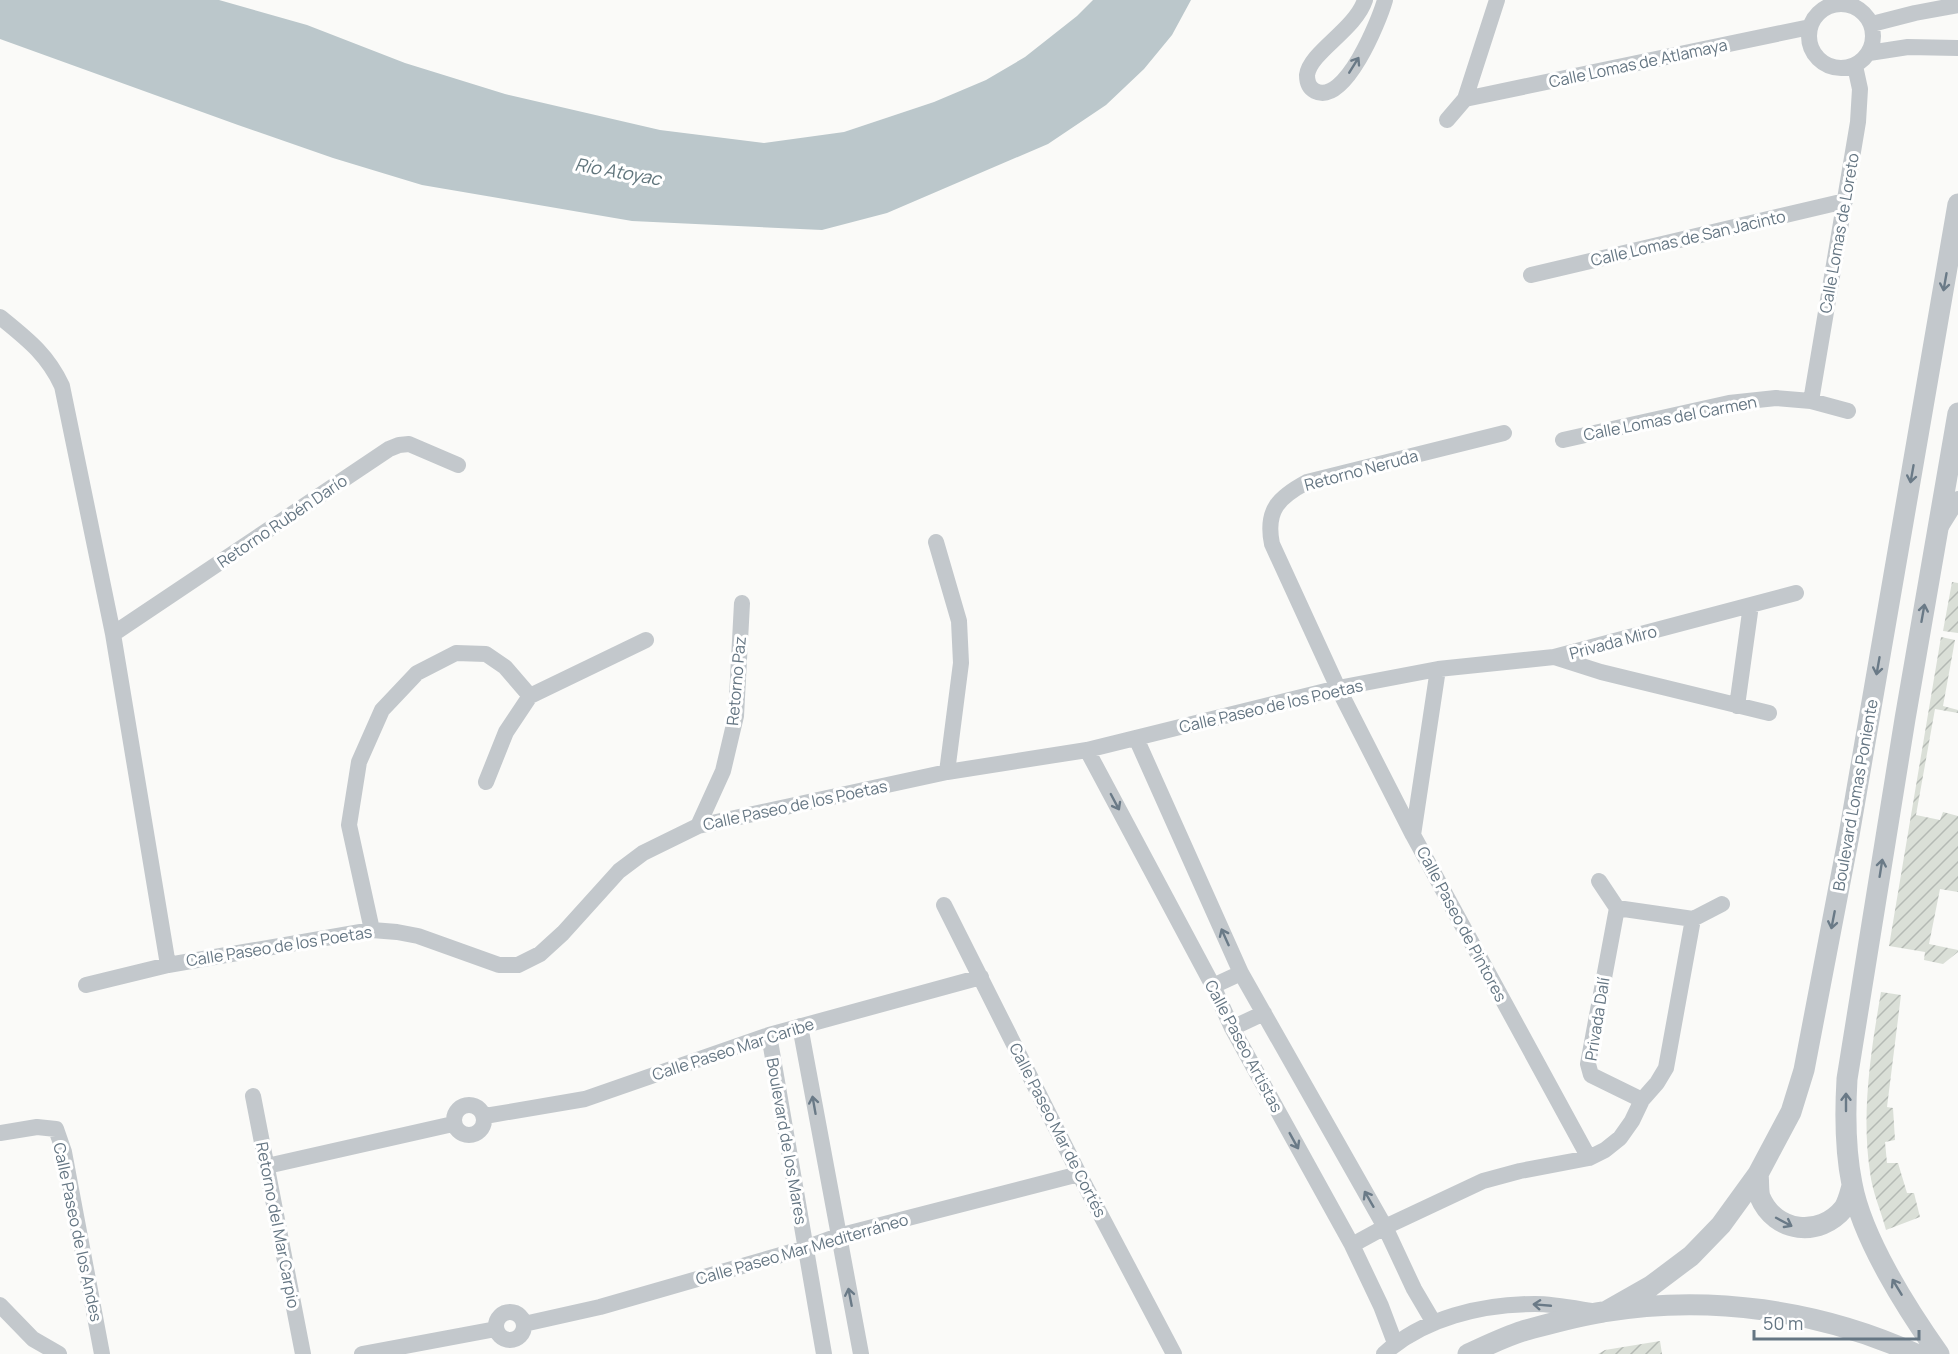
<svg xmlns="http://www.w3.org/2000/svg" width="1958" height="1354" font-family="Manrope,sans-serif">
  <style>
    .garden { fill: url(#garden-furrows) }
    .water { fill: #bbc7cb }
    .lines { fill: none; stroke-linecap: round; stroke-linejoin: round }
    .minor { stroke: #c3c8cc; stroke-width: 16 }
    .tertiary { stroke: #c3c8cc; stroke-width: 21 }
    .oneway { stroke: #6a7a87 }
    .labels { text-anchor: middle; dominant-baseline: central; stroke-width: 6; stroke-linejoin: round; paint-order: stroke }
    .street-label { font-size: 16px; fill: #657683; stroke: #fff }
    .water-label { font-size: 18px; font-style: italic; fill: #60757c; stroke: #fff }
  </style>
  <defs>
    <pattern id="garden-furrows" width="10" height="10" patternUnits="userSpaceOnUse" patternTransform="scale(1.5)"><rect width="10" height="10" fill="#dadfd7"/><path d="M-1 1l2-2M0 10L10 0M9 11l2-2" fill="none" stroke="#b4b9b4"/></pattern>
  </defs>
  <rect width="100%" height="100%" fill="#fafaf8"/>
  <path class="garden" d="M1952,582L1958,583V633L1943,631Z
    M1941,637L1955,640L1943,706L1958,710V713L1935,709L1916,815L1940,820L1943,812L1958,816V892L1940,889L1929,944L1958,950V952L1943,964L1924,960L1925,952L1889,946Z
    M1881,992L1901,995L1887,1107L1893,1108L1895,1140L1885,1142L1887,1163H1898L1907,1193H1914L1920,1217L1886,1230C1881,1211 1872,1191 1870,1172C1861,1113 1871,1050 1881,992Z
    M1660,1341L1662,1354H1598L1605,1350Z"/>
  <path class="water" d="M0,0H219L307,25L405,63L505,94L660,130L764,143L844,132L934,102L986,80L1025,57L1077,16L1093,0H1191L1172,35L1144,69L1106,105L1048,144L887,213L822,230L632,221L422,185L333,158L238,125L0,39Z"/>
  <g class="lines">
    <path class="minor" d="M1365,0C1355,30 1310,52 1307,75C1307,82 1309,88 1315,91C1345,106 1379,21 1385,0
      M1809 36a32 32 0 1 1 64 0a32 32 0 1 1-64 0Z
      M1872,24L1915,13L1958,5
      M1869,53L1908,47L1958,48
      M1465,99L1810,27
      M1447,120L1465,99L1497,0
      M1531,275L1845,201
      M0,317C27,339 47,354 62,386L113,634L168,965
      M1811,401L1858,122L1860,89L1855,66
      M1504,433L1307,482C1279,497 1265,510 1272,544L1338,688L1413,835L1589,1158
      M1563,440L1729,403L1776,398L1811,401L1848,411
      M1940,528L1958,499
      M936,542L959,621L961,663L947,772
      M113,634L389,449L399,445L409,444L458,465
      M1554,657L1601,672L1769,713
      M1737,706L1751,605
      M1136,738L1241,973L1385,1227L1414,1289L1434,1323
      M1087,750L1213,986L1232,1028L1352,1245L1381,1306L1395,1343
      M486,782L506,732L530,696L646,640
      M698,826L723,771L736,716L742,603
      M1413,835L1438,669
      M1599,881L1617,908L1588,1064L1591,1075L1642,1100
      M944,905L1079,1174L1174,1354
      M1617,908L1693,919L1722,904
      M372,930L349,825L359,762L382,710L417,673L456,653L486,654L505,667L530,696
      M86,985L168,965L372,930L397,932L418,936L499,965H518L540,954L563,933L619,871L643,853L698,826L947,772L1087,750L1338,688L1438,669L1554,657L1796,593
      M1213,986L1241,973
      M800,1026L861,1354
      M1232,1028L1264,1013
      M769,1035L824,1354
      M253,1096L303,1354
      M454 1120a15 15 0 1 1 30 0a15 15 0 1 1-30 0Z
      M485,1116L585,1099L769,1035L981,977
      M0,1133L37,1127L56,1129L64,1152L102,1354
      M267,1166L453,1124
      M1352,1245L1385,1227L1483,1181L1520,1171L1589,1158L1605,1150L1620,1138L1632,1121L1642,1100L1657,1083L1666,1068L1693,919
      M0,1305L33,1339L59,1354
      M496 1326a14 14 0 1 1 28 0a14 14 0 1 1-28 0Z
      M524,1324L600,1307L805,1248L838,1236L1079,1174
      M362,1354L496,1329
      M1384,1354C1423,1318 1482,1304 1535,1304C1553,1304 1573,1308 1591,1311"/>
    <path class="tertiary" d="M1758,1174C1759,1181 1758,1191 1760,1197C1775,1233 1820,1238 1844,1208C1848,1202 1850,1193 1852,1186
      M1607,1311L1651,1286L1691,1256L1721,1225L1758,1174L1791,1112L1804,1070L1849,835L1958,204
      M1468,1354C1486,1346 1504,1337 1523,1331C1549,1324 1576,1316 1603,1312C1708,1294 1820,1310 1916,1354
      M1939,1354C1907,1309 1862,1238 1852,1184C1845,1150 1845,1113 1847,1079L1905,719L1958,413"/>
  </g>
  <defs><path id="oneway-shaft" d="M-6 0H5M1.5-3L5.5 0L1.5 3" fill="none" stroke-width="1.6" stroke-linecap="round" stroke-linejoin="round" transform="scale(1.5)"/></defs>
  <g class="oneway">
    <use href="#oneway-shaft" transform="translate(1354 65) rotate(-58)"/>
    <use href="#oneway-shaft" transform="translate(1945 282) rotate(100)"/>
    <use href="#oneway-shaft" transform="translate(1912 474) rotate(100)"/>
    <use href="#oneway-shaft" transform="translate(1923 613) rotate(-80)"/>
    <use href="#oneway-shaft" transform="translate(1878 666) rotate(100)"/>
    <use href="#oneway-shaft" transform="translate(1115 802) rotate(62)"/>
    <use href="#oneway-shaft" transform="translate(1881 868) rotate(-81)"/>
    <use href="#oneway-shaft" transform="translate(1833 920) rotate(101)"/>
    <use href="#oneway-shaft" transform="translate(1225 937) rotate(-114)"/>
    <use href="#oneway-shaft" transform="translate(1846 1102) rotate(-90)"/>
    <use href="#oneway-shaft" transform="translate(814 1105) rotate(-100)"/>
    <use href="#oneway-shaft" transform="translate(1294 1141) rotate(61)"/>
    <use href="#oneway-shaft" transform="translate(1369 1199) rotate(-120)"/>
    <use href="#oneway-shaft" transform="translate(1784 1222) rotate(28)"/>
    <use href="#oneway-shaft" transform="translate(1897 1287) rotate(-121)"/>
    <use href="#oneway-shaft" transform="translate(850 1297) rotate(-101)"/>
    <use href="#oneway-shaft" transform="translate(1542 1305) rotate(-175)"/>
  </g>
  <g class="labels">
    <g class="street-label">
      <text transform="translate(1638 63) rotate(-12)">Calle Lomas de Atlamaya</text>
      <text transform="translate(1839 233) rotate(-80)">Calle Lomas de Loreto</text>
      <text transform="translate(1688 238) rotate(-13)">Calle Lomas de San Jacinto</text>
      <text transform="translate(1670 418) rotate(-11)">Calle Lomas del Carmen</text>
      <text transform="translate(1361 470) rotate(-15)">Retorno Neruda</text>
      <text transform="translate(282 521) rotate(-34)">Retorno Rubén Darío</text>
      <text transform="translate(1613 642) rotate(-15)">Privada Miro</text>
      <text transform="translate(736 681) rotate(-85)">Retorno Paz</text>
      <text transform="translate(1271 706) rotate(-13)">Calle Paseo de los Poetas</text>
      <text transform="translate(1855 795) rotate(-80)">Boulevard Lomas Poniente</text>
      <text transform="translate(795 805) rotate(-12)">Calle Paseo de los Poetas</text>
      <text transform="translate(1462 924) rotate(62)">Calle Paseo de Pintores</text>
      <text transform="translate(279 946) rotate(-9)">Calle Paseo de los Poetas</text>
      <text transform="translate(1597 1019) rotate(-81)">Privada Dalí</text>
      <text transform="translate(1244 1046) rotate(62)">Calle Paseo Artistas</text>
      <text transform="translate(733 1049) rotate(-18)">Calle Paseo Mar Caribe</text>
      <text transform="translate(1058 1130) rotate(63)">Calle Paseo Mar de Cortés</text>
      <text transform="translate(787 1141) rotate(80)">Boulevard de los Mares</text>
      <text transform="translate(278 1225) rotate(79)">Retorno del Mar Carpio</text>
      <text transform="translate(78 1232) rotate(78)">Calle Paseo de los Andes</text>
      <text transform="translate(802 1249) rotate(-16)">Calle Paseo Mar Mediterráneo</text>
    </g>
    <g class="water-label">
      <text transform="translate(618 171) rotate(10)">Río Atoyac</text>
    </g>
  </g>
  <path d="M1754 1330v9h165v-9" fill="none" stroke="#657683" stroke-width="3"/>
  <text x="1763" y="1330" font-size="18" fill="#657683" stroke="#ffffff" stroke-width="4.5" paint-order="stroke">50 m</text>
</svg>
